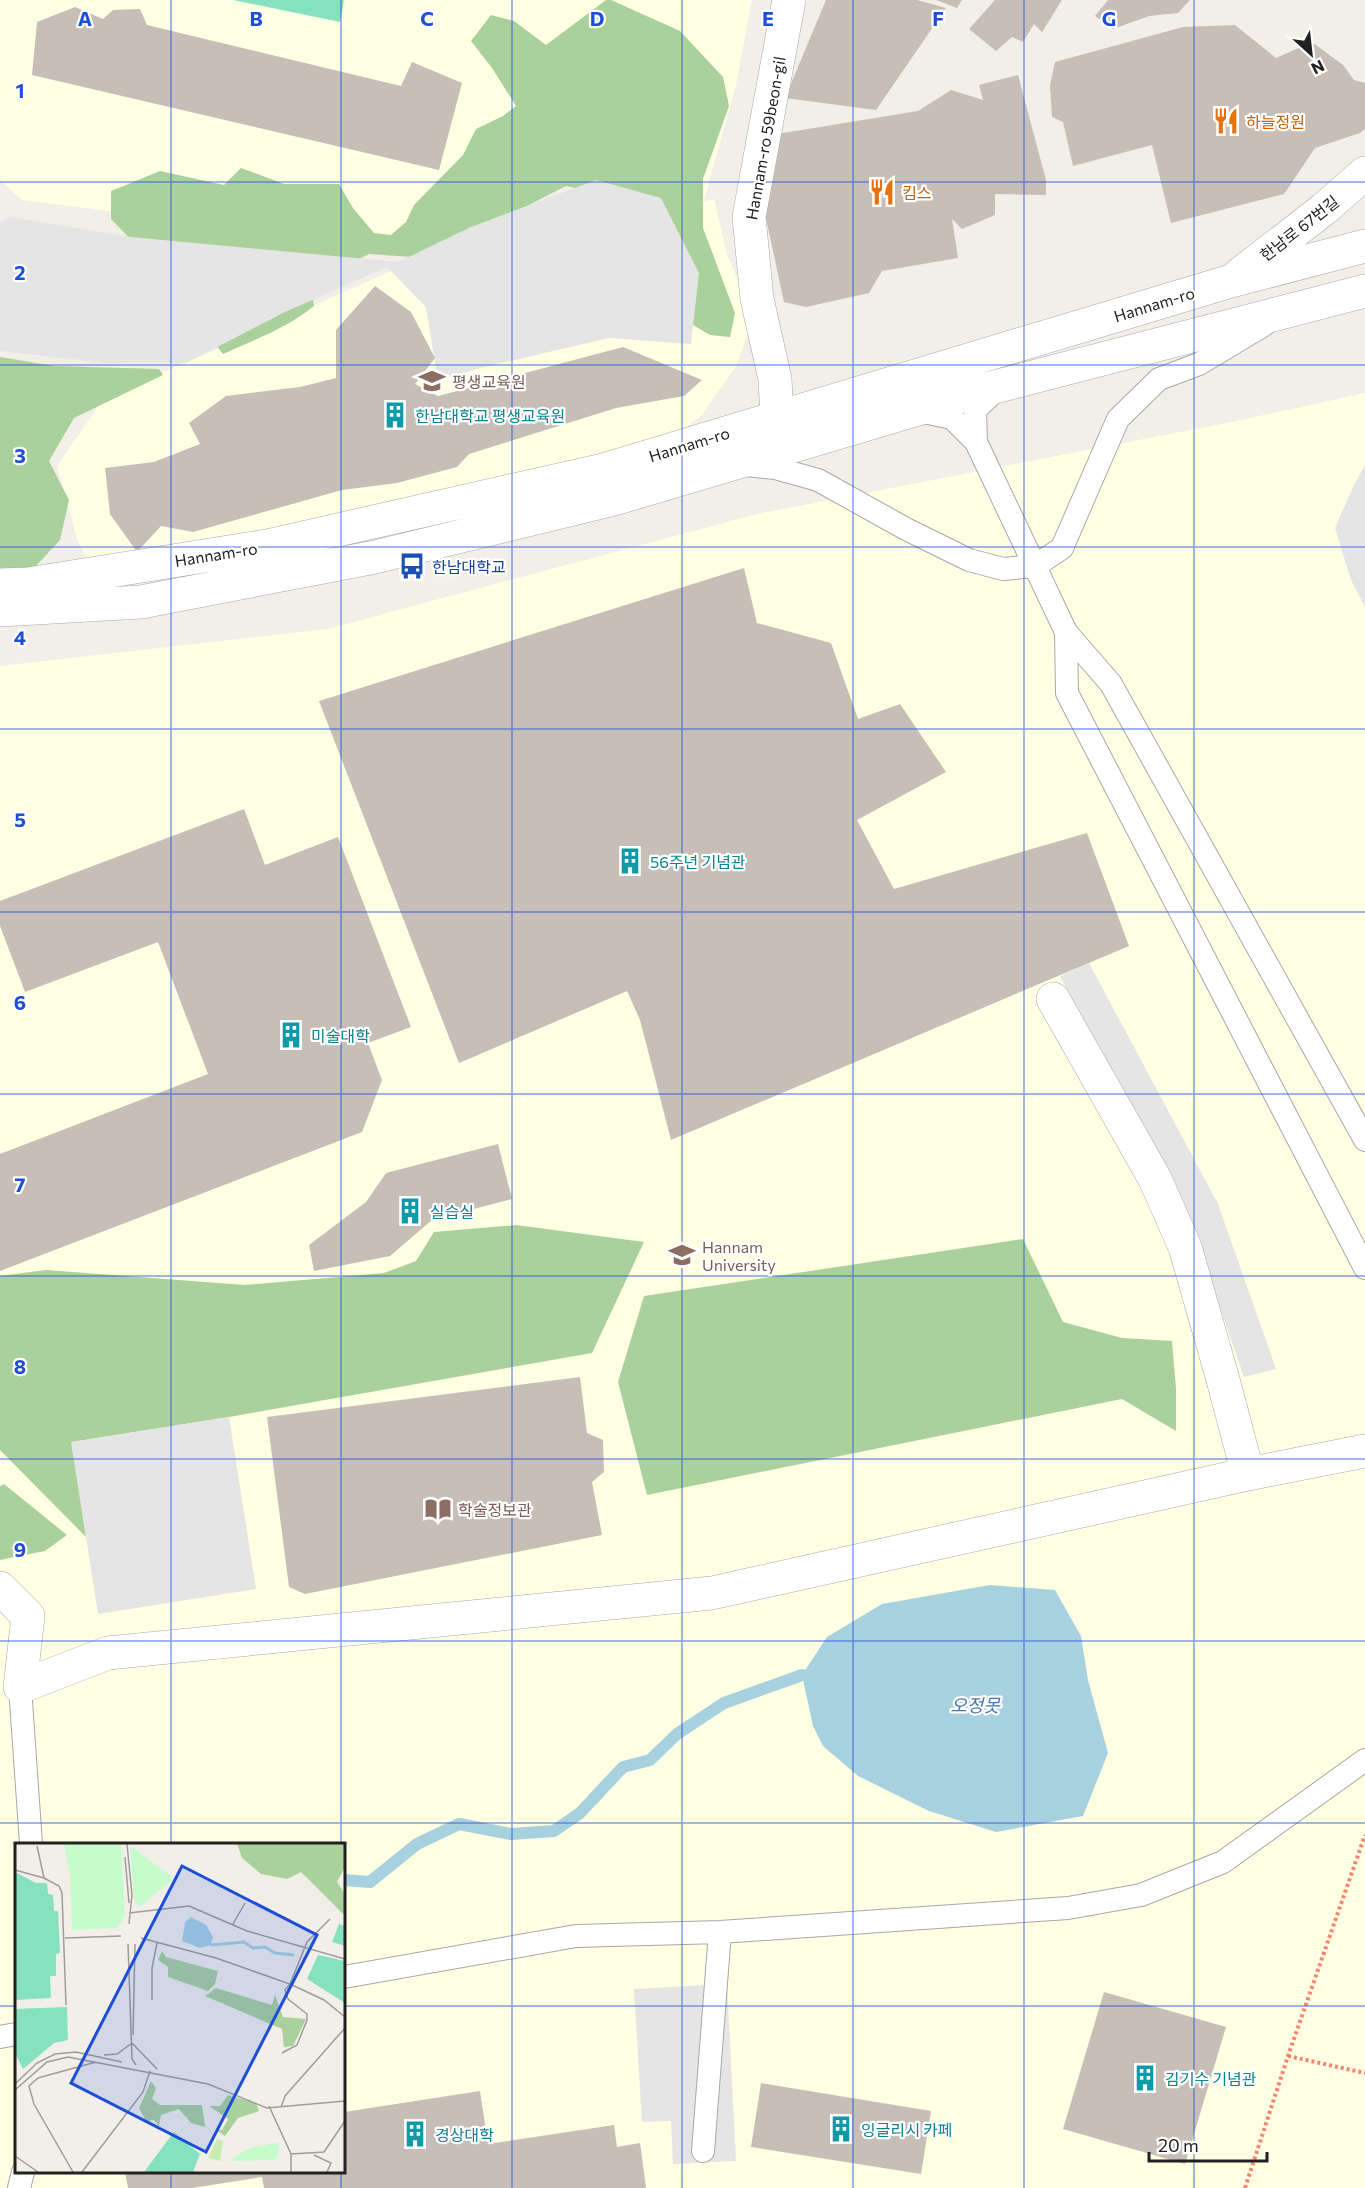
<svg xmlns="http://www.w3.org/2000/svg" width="1365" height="2188" font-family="Commissioner,'Noto Sans KR',sans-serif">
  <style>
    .education { fill: #feffe3; fill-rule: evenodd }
    .forest { fill: #aad19c }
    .pitch { fill: #85e1c0 }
    .parking { fill: #e5e5e5 }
    .water { fill: #a8d1e0 }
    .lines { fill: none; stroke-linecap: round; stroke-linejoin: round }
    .stream { stroke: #a8d1e0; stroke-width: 12 }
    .building { fill: #c7beb7 }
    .lane-casing { stroke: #a8a8a8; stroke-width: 24 }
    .street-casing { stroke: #a8a8a8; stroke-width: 34 }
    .path { stroke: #fc816e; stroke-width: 4; stroke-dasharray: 3 3; stroke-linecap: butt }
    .lane { stroke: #fff; stroke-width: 22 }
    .street { stroke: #fff; stroke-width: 33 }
    .grid { fill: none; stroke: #1d4ed8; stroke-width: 1.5; stroke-opacity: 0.55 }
    .labels { text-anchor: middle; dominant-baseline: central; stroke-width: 4.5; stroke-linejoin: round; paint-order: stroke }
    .food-label { font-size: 16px; fill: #c56008; stroke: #fff; text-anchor: start }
    .street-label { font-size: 16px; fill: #212121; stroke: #fff }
    .education-label { font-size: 16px; fill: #785e54; stroke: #fff; text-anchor: start }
    .culture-label { font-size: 16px; fill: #0d838f; stroke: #fff; text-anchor: start }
    .transit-label { font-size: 16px; fill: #164399; stroke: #fff; text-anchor: start }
    .water-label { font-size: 18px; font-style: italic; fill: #4777ac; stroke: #fff }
    .inset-river { fill: none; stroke: #a8d1e0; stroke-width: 3 }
    .inset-road { fill: none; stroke: #9e9d98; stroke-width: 1.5 }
    .view { fill: #1d4ed8; fill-opacity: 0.15; stroke: #1d4ed8; stroke-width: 3 }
    .inset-edge { fill: none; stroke: #212121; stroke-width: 3 }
    .grid-label { font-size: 20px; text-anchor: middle; font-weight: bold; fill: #1d4ed8; stroke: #fff; stroke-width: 4.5; stroke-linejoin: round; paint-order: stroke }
  </style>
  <rect width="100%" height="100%" fill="#f2efe8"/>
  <path class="education" d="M0,0H752L736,85L704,200L555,182L401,248L22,200L0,180Z
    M714,199L727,254L754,319L735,368L701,416L678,433L488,483L251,540L89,564L77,539L57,466L106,395L192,360L400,267Z
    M1365,393V2188H0V666L327,629L757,514L1227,423ZM16,1844H344V2172H16Z"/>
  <path class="forest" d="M606,0H611L680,31L723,77L729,106L703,179V228L735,313L730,337L710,335L688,322L648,204L566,186L426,258L369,254L310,283L314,306C287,328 254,340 223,354L140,249L111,219V191L160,171L224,185L241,168L284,184H339L353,208L374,233L391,235L406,222L414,205L463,155L476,129L503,116L516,106L492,68L471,41L491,15L514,21L546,45Z
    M0,357L54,366L159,369L163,375L74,418L49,461L69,500L60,540L23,580L0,581Z
    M516,1225L644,1242L592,1353L229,1417L72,1442L86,1537L0,1450V1276L46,1270L245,1285L384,1273L416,1261L434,1232Z
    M1023,1239L1063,1322L1122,1338L1172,1341L1176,1389V1431L1122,1399L647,1495L618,1382L644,1296Z
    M4,1484L67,1535L45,1551L0,1560V1486Z"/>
  <path class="pitch" d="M233,0H344L340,22Z"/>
  <path class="parking" d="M596,180L661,198L699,273L691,344L609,338L480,368L438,381L426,307L387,267L285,312L186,363H106L0,351V223L10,217L131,237L398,262L471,227Z
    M1365,465V607L1351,580L1335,528L1354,485Z
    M1089,963L1218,1204L1276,1369L1244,1377L1189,1217L1060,976Z
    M229,1417L256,1589L98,1614L71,1442Z
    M727,1984L736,2161L673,2164L671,2121L642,2122L634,1989Z"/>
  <path class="water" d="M990,1585L1055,1590L1081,1636L1088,1680L1108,1753L1083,1816L996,1832L929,1811L858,1776L823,1746L813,1726L802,1675L827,1637L882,1604Z"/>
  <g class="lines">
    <path class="stream" d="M344,1880L370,1882L417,1844L459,1824L511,1834L554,1831L580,1813L623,1767L650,1760L677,1734L724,1703L802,1675"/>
  </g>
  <path class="building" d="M826,0H917L946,8L876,110L785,98Z
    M936,0H962L957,8Z
    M995,0H1062L1042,32L1034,24L1023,42L1012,37L996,51L969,29Z
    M1108,0H1190L1178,13L1149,16L1113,29L1095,16Z
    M75,7L103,19L113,10L140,9L147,25L401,86L412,62L462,83L439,170L32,75L37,22Z
    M1235,25L1276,58L1312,42L1343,65L1354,80L1365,83V129L1360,133L1315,148L1284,194L1171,223L1152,145L1073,166L1063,122L1052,117L1050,85L1055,62L1183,27Z
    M1018,75L1046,180V195L995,194V215L962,229L952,219L958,258L882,271L869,293L806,307L784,302L764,209L777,134L918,111L951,90L983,100L979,85Z
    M375,286L411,312L435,358L415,384L438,396L623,347L702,380L684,396L616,408L469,454L457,467L397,483L342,490L193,532L161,526L137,552L110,514L105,468L154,462L200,444L189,423L226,396L300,387L336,378V330Z
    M744,568L757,623L831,643L858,719L900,704L946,772L857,820L894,889L1087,833L1129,946L671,1140L640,1020L627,991L459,1063L319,701Z
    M244,809L265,865L338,837L411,1027L368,1043L382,1080L362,1132L0,1271V1154L208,1074L158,942L25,992L0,926V901Z
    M498,1144L512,1199L432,1220L390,1256L314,1271L309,1245L366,1202L386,1173Z
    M580,1377L587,1433L603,1440L604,1472L592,1482L602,1535L305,1594L289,1587L267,1417Z
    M1104,1992L1226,2027L1185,2164L1063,2129Z
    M761,2083L931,2111L921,2174L751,2147Z
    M480,2091L488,2144L614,2125L617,2147L640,2143L646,2188H264L262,2177L192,2188H128L125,2172H344V2112Z"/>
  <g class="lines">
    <g class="lane-casing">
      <path id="lane" d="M919,411L952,418L976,442L1066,632L1111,684L1365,1140
        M976,442L975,410L996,390
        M747,465L775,468L818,480L906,529L969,560L1003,569L1035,566L1062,548L1118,419L1159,379L1199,364L1264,325
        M1066,632L1067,693L1365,1268
        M20,1687L31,1844
        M344,1977L576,1936L720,1932L1068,1908L1141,1895L1223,1862L1365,1760
        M0,2037L16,2034
        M703,2151L720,1932
        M19,2188L23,2172"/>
    </g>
    <g class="street-casing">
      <path id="street" d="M1240,274L1324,209L1365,173
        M777,418L775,379L757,299L749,217L789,0
        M0,585L28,584L267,546L603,470L1231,281L1365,246
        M0,610L141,602L375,557L614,499L979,391L1365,291
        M1053,999L1155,1179L1185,1247L1222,1376L1248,1474
        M0,1588L28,1616L20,1687L108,1653L712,1593L1248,1474L1365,1451"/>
    </g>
    <path class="path" d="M1288,2056L1365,2073
      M1245,2188L1288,2056L1365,1835"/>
    <use href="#lane" class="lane"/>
    <use href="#street" class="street"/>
  </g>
  <path class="grid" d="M171,0V1844M341,0V1844M512,0V2188M682,0V2188M853,0V2188M1024,0V2188M1194,0V2188M0,182H1365M0,365H1365M0,547H1365M0,729H1365M0,912H1365M0,1094H1365M0,1276H1365M0,1459H1365M0,1641H1365M0,1823H1365M0,2006H16M344,2006H1365M171,2172V2188M341,2172V2188"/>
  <defs>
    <g id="restaurant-bare" transform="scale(2.07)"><path d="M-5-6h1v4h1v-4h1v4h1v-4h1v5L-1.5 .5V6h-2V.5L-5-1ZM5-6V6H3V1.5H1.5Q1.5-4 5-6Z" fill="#e8710a" stroke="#fff" stroke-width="2.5" paint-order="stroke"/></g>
    <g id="university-bare" transform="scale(2.07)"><path d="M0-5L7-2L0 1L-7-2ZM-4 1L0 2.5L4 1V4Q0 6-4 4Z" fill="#8d6e63" stroke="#fff" stroke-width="2.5" paint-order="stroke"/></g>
    <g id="building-bare" transform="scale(2.07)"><path d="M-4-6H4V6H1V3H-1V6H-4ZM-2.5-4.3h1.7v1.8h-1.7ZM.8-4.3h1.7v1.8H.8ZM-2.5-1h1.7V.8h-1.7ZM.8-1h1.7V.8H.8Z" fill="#0f9aa8" stroke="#fff" stroke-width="2.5" paint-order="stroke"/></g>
    <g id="bus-bare" transform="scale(2.07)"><path d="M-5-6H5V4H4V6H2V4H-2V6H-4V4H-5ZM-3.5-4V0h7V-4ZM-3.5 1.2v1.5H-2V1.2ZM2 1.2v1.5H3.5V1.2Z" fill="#1a4fb4" stroke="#fff" stroke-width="2.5" paint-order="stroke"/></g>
    <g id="library-bare" transform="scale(2.07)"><path d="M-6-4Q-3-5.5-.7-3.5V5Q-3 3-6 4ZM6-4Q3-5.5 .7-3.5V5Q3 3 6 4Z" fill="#8d6e63" stroke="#fff" stroke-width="2.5" paint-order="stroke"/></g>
  </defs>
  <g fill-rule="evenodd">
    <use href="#restaurant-bare" x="1226" y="121"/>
    <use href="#restaurant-bare" x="882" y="192"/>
    <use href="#university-bare" x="432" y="381"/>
    <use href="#building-bare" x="395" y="415"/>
    <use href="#bus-bare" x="412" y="566"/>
    <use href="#building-bare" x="630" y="861"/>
    <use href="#building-bare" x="291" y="1035"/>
    <use href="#building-bare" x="410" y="1211"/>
    <use href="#university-bare" x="682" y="1255"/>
    <use href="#library-bare" x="438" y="1509"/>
    <use href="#building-bare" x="1145" y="2078"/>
    <use href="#building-bare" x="841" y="2129"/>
    <use href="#building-bare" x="415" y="2134"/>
  </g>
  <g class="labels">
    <g class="food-label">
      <text x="1246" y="121">하늘정원</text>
      <text x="902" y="192">킴스</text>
    </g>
    <g class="street-label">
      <text transform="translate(765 138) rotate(-80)">Hannam-ro 59beon-gil</text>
      <text transform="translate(1299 228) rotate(-38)">한남로 67번길</text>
      <text transform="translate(1154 304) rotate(-17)">Hannam-ro</text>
      <text transform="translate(689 444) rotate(-17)">Hannam-ro</text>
      <text transform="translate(216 554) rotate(-9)">Hannam-ro</text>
    </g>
    <g class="education-label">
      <text x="452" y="381">평생교육원</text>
      <text x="702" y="1246">Hannam<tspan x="702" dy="18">University</tspan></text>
      <text x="458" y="1509">학술정보관</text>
    </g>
    <g class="culture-label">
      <text x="415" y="415">한남대학교 평생교육원</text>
      <text x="650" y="861">56주년 기념관</text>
      <text x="311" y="1035">미술대학</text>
      <text x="430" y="1211">실습실</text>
      <text x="1165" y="2078">김기수 기념관</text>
      <text x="861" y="2129">잉글리시 카페</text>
      <text x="435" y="2134">경상대학</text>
    </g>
    <g class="transit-label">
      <text x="432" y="566">한남대학교</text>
    </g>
    <g class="water-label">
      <text x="975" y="1705">오정못</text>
    </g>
  </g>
  <g transform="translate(15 1843)">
    <rect width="330" height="330" fill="#f2efe8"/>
    <path d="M202,296L208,298L205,318L193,315Z" fill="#caecae"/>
    <path d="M222,1H330V24L322,39L330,51L329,72L286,29L272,36L246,31L227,15ZM147,108L151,114L203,128L200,141L193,148L153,134V124L143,117ZM201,145L257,162L260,152L268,174L291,176L278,203L269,204L267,186L190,153ZM136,238L141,245L137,256L145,262H187L190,284L176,280L164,266L146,272L144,283L139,277L131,278L124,265ZM213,252L241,260L244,268L223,275L210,293L201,287H207L213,276L194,263H205Z" fill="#aad19c"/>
    <path d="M49,1H106L110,71L103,85L57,87L55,31ZM115,3L156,33L155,39L124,64L119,55ZM264,299L263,313L259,317L215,318L232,306Z" fill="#c6fbcb"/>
    <path d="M0,29L21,40H32L33,51L38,52L39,68H43L45,110L41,111V133H35L36,155L0,157ZM324,81L330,83V103L317,99ZM303,112L330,118V160L292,136ZM52,164L53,197L39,200L8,226L0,210V166ZM159,289L185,311L178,329H129Z" fill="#85e1c0"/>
    <path d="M176,74L191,82L198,94L196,102L185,105L167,98L170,79Z" fill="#a8d1e0"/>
    <path class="inset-river" d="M196,102L229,99L238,105L250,104L260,110L279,112"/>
    <path class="inset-road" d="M112,1L117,52L114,81M22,3L29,35M110,14L114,60M0,27L29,35L44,43L47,50L51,162M114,70L174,63L232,88L330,116M315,76L292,99L275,141L309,157L330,174M218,81L230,60M50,95L106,93M126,95L201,115L275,141L270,147L273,156L292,171V177L282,202L267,210M113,101L117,216L121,222M137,157V125L142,100M118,192L120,101M117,200L142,226M89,212L102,211L117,200M0,241L22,220L40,211L61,209L107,219M0,247L32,219L53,214L193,241L252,265L330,258M254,263L276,311V329M266,264L270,253L330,185M276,311L309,309L330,278M299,312L316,320L312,329M0,313L23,329M58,329L19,261L14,243L23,235L81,219M67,329L128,249L135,228"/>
    <path class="view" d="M167,23L302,92L191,309L56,240Z"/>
    <rect width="330" height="330" class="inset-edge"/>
  </g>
  <g class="grid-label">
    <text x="85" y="26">A</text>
    <text x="256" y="26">B</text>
    <text x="427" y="26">C</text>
    <text x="597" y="26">D</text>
    <text x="768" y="26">E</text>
    <text x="938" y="26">F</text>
    <text x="1109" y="26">G</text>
    <text x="20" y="98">1</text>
    <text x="20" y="280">2</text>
    <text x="20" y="463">3</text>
    <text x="20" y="645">4</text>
    <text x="20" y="827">5</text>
    <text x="20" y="1010">6</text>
    <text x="20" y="1192">7</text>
    <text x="20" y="1374">8</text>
    <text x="20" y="1557">9</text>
  </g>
  <g transform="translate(1311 54) rotate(153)" stroke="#ffffff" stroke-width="4.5" paint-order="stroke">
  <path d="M0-4.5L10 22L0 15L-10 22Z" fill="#212121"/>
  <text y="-9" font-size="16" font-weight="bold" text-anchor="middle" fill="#212121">N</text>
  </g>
  <path d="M1149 2152v9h118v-9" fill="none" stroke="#212121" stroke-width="3"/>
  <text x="1158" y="2152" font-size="18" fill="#212121" stroke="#ffffff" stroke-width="4.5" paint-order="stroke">20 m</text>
</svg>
